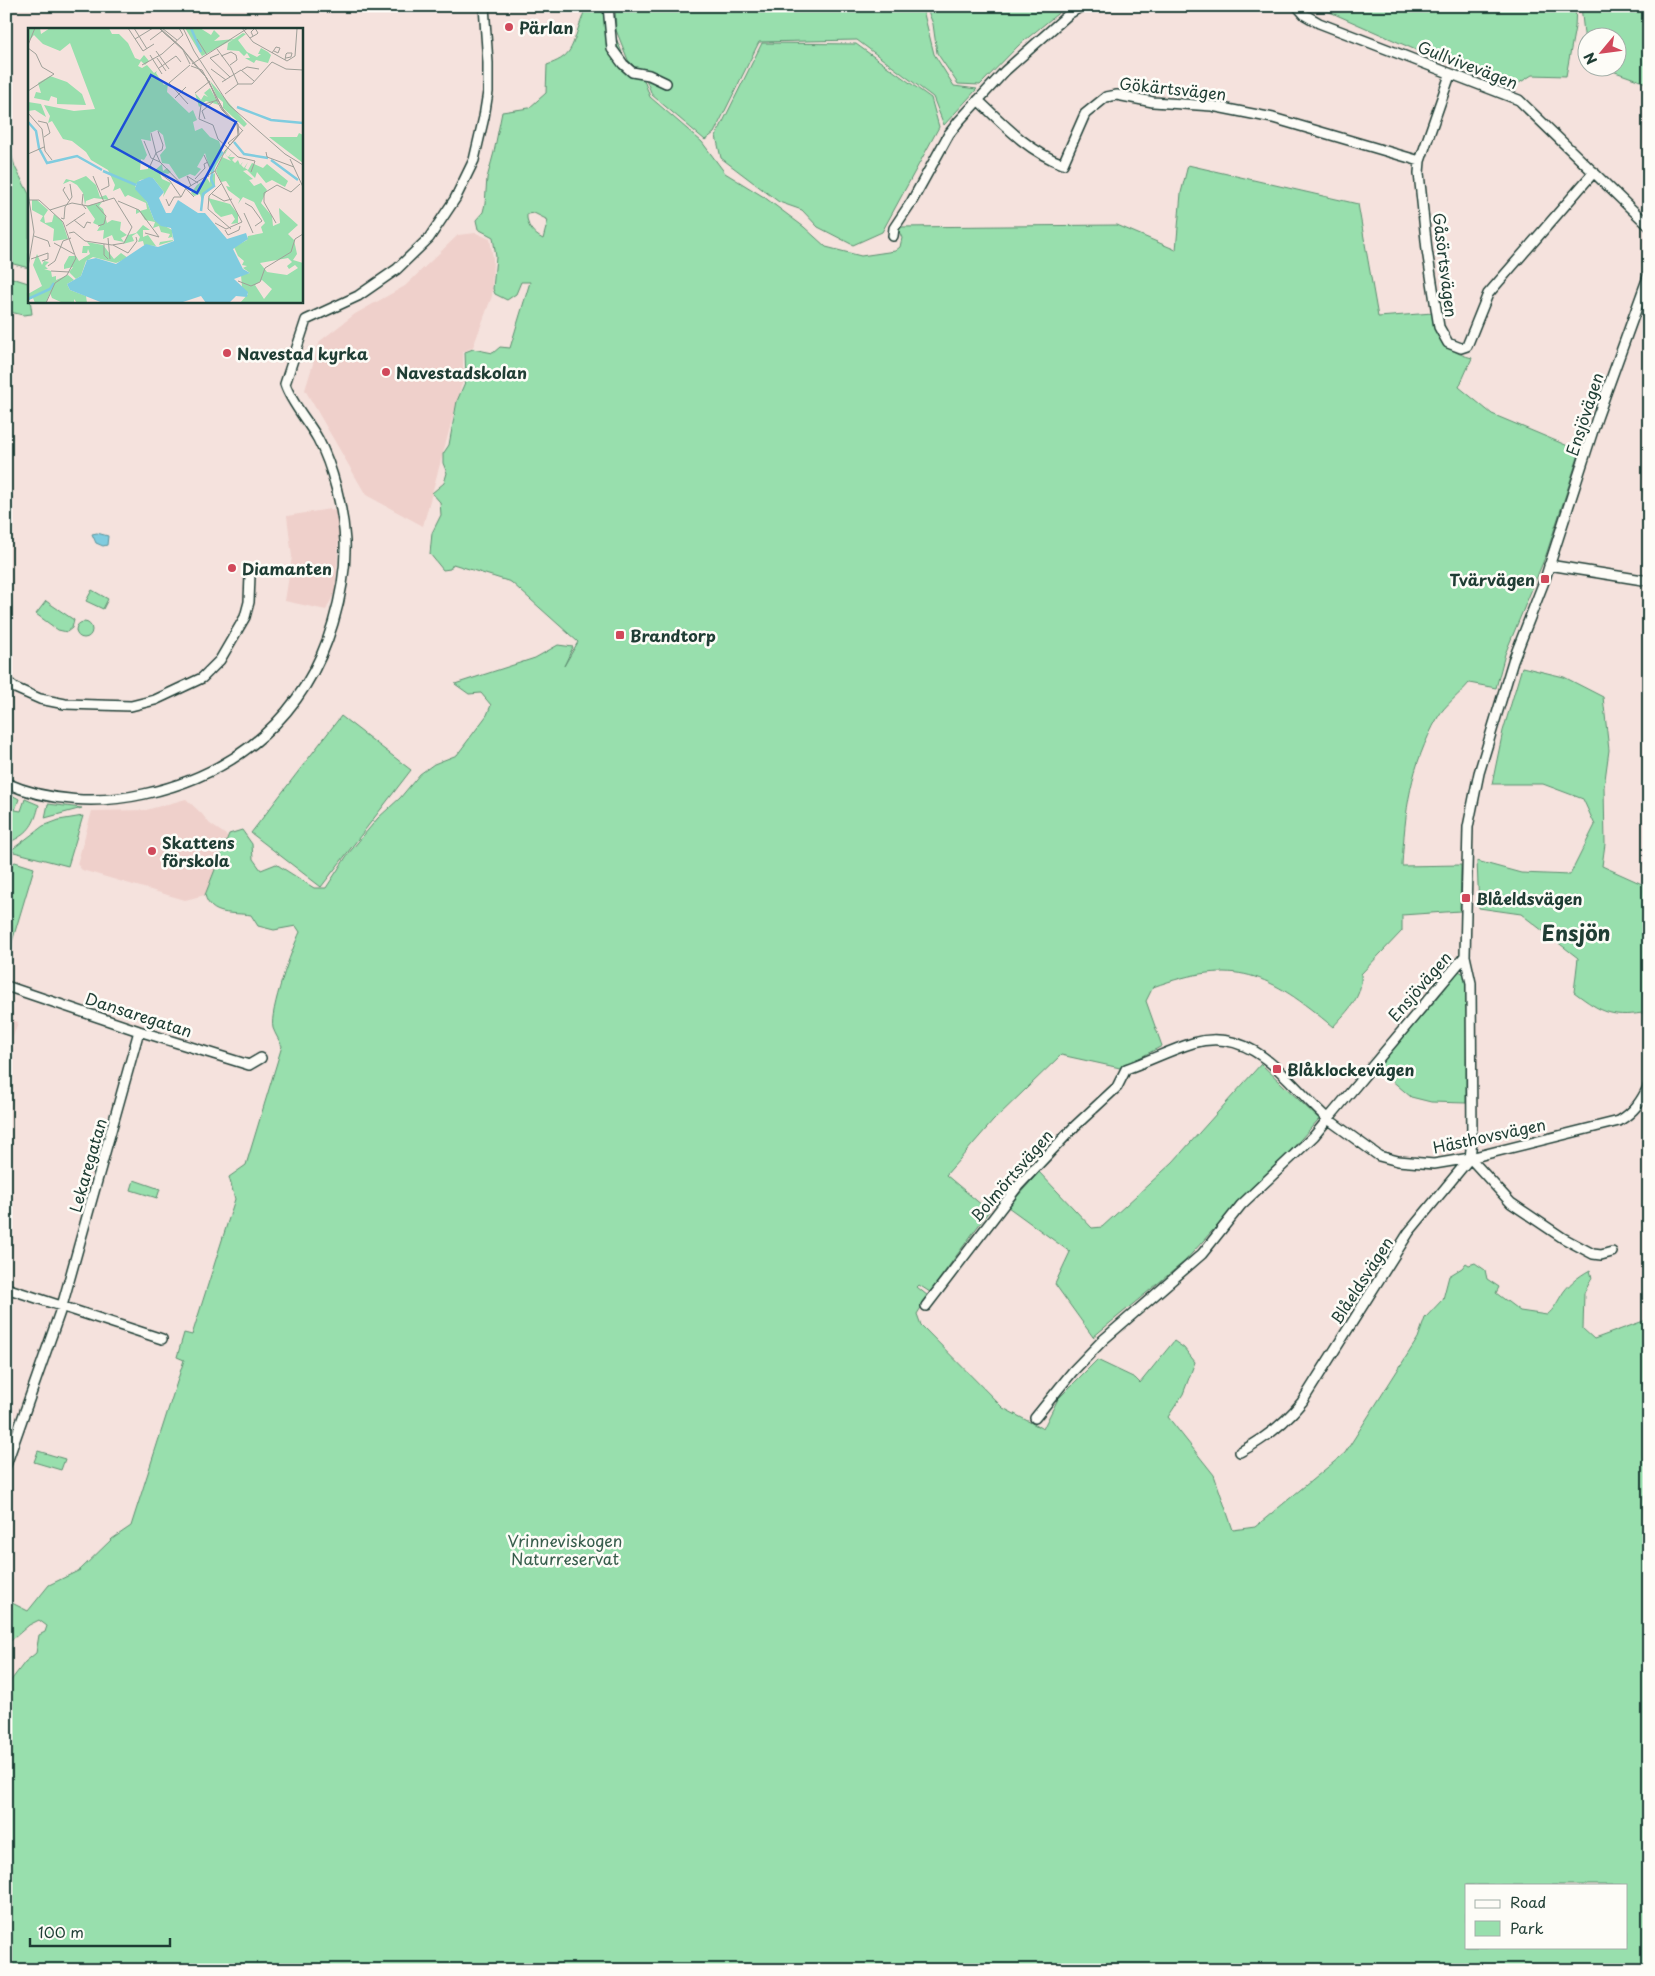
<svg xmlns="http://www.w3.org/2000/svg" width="1655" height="1976" font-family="'Playpen Sans',sans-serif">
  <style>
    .built { fill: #efd0cb }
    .green { fill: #98dfad; stroke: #5c8e70; fill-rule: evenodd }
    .water { fill: #80ccdf; stroke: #59939b }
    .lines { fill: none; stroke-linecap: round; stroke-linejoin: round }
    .street-casing { stroke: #1f3d34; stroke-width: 12 }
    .street { stroke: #fdfcf7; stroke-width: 9 }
    .poi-dot { fill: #d1495b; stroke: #fdfcf7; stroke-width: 2 }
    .labels { text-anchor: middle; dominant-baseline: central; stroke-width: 5; stroke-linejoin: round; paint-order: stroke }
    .poi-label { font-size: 16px; font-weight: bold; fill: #1f3d34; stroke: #fdfcf7; text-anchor: start }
    .street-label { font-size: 16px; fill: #1f3d34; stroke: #fdfcf7 }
    .park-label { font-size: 16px; fill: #375d4c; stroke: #fdfcf7 }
    .district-label { font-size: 21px; font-weight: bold; fill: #1f3d34; stroke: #fdfcf7 }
    .inset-river { fill: none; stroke: #80ccdf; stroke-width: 2.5 }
    .inset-road { fill: none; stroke: #9fa099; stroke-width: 1 }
    .view { fill: #1d4ed8; fill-opacity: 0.15; stroke: #1d4ed8; stroke-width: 2.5 }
    .inset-edge { fill: none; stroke: #1f3d34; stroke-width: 2.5 }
  </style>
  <rect width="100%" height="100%" fill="#f5e2dd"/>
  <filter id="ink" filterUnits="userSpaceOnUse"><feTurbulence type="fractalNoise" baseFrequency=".02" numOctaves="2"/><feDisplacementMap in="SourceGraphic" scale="10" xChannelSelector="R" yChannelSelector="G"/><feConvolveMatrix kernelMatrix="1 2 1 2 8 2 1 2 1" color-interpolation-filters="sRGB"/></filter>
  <g filter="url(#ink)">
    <path class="built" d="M476,233L490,239L493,258L492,296L473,347L463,352V380L423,526L366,495L305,390L320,341L355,314L405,286L458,235Z
      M330,509L336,511L339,537L335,592L326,610L285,601L292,557L287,516Z
      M186,799L201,813L210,824L229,837L205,895L185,900L82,870L77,864L92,811L146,810Z
      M6,1018L18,1022L6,1058Z"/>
    <path class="green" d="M585,6H612L613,31L626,62L644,80L650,97L702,142L725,173L764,197L804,227L826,247L861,256L895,251L900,247L902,238L897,227L1117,225L1176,250L1181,193L1188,165L1358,204L1378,317L1433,313C1442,340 1442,350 1472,358L1459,387L1492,414L1580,451L1546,555L1505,654L1496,688L1469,683C1460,694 1445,705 1438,717C1410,767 1405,810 1402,866L1461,865L1460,911L1402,915V931L1361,974C1363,997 1348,1010 1333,1027C1268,973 1236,957 1153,987L1146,1001L1162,1046L1120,1068L1061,1055L993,1121L946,1175L989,1211L930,1292L919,1285L917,1287L928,1296L917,1314L921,1325L1003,1408L1043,1429L1058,1399L1097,1360L1135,1378L1140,1383L1174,1341L1184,1348L1195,1362L1183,1394L1168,1417L1214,1475L1233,1530L1255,1527L1345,1453L1418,1338L1425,1318L1443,1299L1449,1276L1462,1268L1466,1263L1469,1265L1475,1263L1485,1270L1487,1279L1499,1287L1496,1293L1520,1311L1547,1315C1554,1309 1556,1304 1561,1296C1567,1285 1579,1276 1590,1270L1592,1278L1584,1293L1583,1329L1594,1339L1649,1319V1970H6V1687L25,1662L36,1653L39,1635L45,1632L47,1626L39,1620L29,1625L6,1645V1600L28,1611L49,1585L80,1570L112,1539L131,1526L184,1360L177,1357L184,1333L192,1335L235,1199L229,1177L246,1165L282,1046C279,1040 275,1034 273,1028C269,1011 292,949 300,932L296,926L274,930L258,926L251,915C232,912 211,917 205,895L229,834L242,830L252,844L253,859L261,870L276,864L314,888H326L348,854L378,818L400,798L420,774L434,764L457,755L487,715L491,705L481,693L469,694L455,684L535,658L558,645L573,647L564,666L578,642L511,582L453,564L450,569L443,570L430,554L432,533L441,515L440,502L432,493L444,483L447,473L443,463V454L449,445L457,401L466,380L465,352L473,349L493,353L500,347L510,348L530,282H521L516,294L507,300L495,294L493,289L496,257L493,237L478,229L476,220L483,212L485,204L487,178L494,152L502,112L529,108L546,93L547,65C570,57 571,50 578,29C581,20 584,15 585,6ZM534,213L548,220L543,239C533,234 526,225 527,214ZM1466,1885H1626V1947H1466Z
      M615,6H922L934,54L954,86L977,89L944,125L933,97L857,40L759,42L714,133L705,140L652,95L646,79L628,60L616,30Z
      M926,6H1069L1062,10L1019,45L980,85L958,84L937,53L933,24Z
      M1322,6H1576L1575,27L1566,76L1532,75L1519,83L1506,81L1434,58L1323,9Z
      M1581,6H1649V84L1604,68H1618V38H1588L1587,61Z
      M762,43L856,44L931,98L939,127L882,232L853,245L818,227L802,210L779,202L721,158L716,136Z
      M8,143L15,167L29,194V268L6,262V144Z
      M6,276L28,283L32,314L23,315L6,311Z
      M92,590L108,599L103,609L86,601Z
      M46,601L74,620L72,628L67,632L58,630L36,614Z
      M76 630a8 8 0 1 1 16 0a8 8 0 1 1-16 0Z
      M1522,667L1564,677L1603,697L1609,750L1604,787L1605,844L1602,866L1642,884L1649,883V1012C1613,1018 1603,1014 1574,992L1578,958L1521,914L1479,908L1477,861L1521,873L1570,875L1595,825L1583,799L1543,784H1492L1503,731Z
      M341,716L411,770L321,887L251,833Z
      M6,792L19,799L15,810L21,811L25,799L39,805C35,823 29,833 12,841L6,832Z
      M48,804L82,808L45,818Z
      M83,816L68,866L10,851L43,826L59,820Z
      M15,862L34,868L6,962V867Z
      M1459,971L1467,976L1466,1103L1431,1102L1411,1097L1376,1067L1436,1000Z
      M1261,1064L1319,1119L1246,1200L1212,1231L1185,1261L1093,1337L1055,1284L1070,1252L1008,1207L1039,1172L1092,1228L1102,1227L1173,1162Z
      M134,1180L160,1189L157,1198L131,1190Z
      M38,1451L65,1459L61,1470L34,1462Z"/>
    <path class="water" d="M97,533L108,536L107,545L103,546L96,543L92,534Z"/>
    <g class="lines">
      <g class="street-casing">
        <path id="street" d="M608,6L612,49L623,64L632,72L649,75L666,83
          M1297,6L1305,15L1319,23L1519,100L1649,226
          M1450,75L1420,161L1419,173L1427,250L1439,327L1448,343L1461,348L1467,346L1488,294L1594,172
          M978,100C1004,125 1028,151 1063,164L1085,114L1106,97L1117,95L1153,102L1212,106L1273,118L1420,161
          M893,236L894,228L912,201L949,134L959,121L1005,71L1069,14L1082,6
          M1549,565L1649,581
          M6,681L15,688L40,699L65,704L131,706L155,700L202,678L220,660L245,617L249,602L250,575
          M6,783C48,802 100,804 144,794C237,774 306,715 333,623C341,596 346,569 345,541C343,509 333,467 318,439C308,421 291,403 285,384L306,320L358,296L397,269L429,238L455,199L474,160L484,117L488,92V63L484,6
          M6,986L139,1031L249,1065L261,1058
          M1470,1158L1511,1203L1563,1238L1593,1254L1601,1255L1612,1252
          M6,1288L162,1339
          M926,1306L1018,1186L1075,1126L1117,1087L1126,1069C1149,1061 1170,1050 1193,1043C1254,1025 1288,1084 1328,1119L1465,956L1468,827L1479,773L1513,661L1545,579L1597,418L1649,274
          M1035,1418L1073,1371L1103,1340L1202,1254L1241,1205L1314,1136L1328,1119L1379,1156L1398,1161L1434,1164L1470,1158L1619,1121C1634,1112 1641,1102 1649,1085
          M1240,1452C1263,1440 1285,1423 1302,1402L1409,1232L1470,1158L1472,1140L1471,983L1465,956
          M6,1465L62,1306L139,1031"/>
      </g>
      <use href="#street" class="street"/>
    </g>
  </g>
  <g class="poi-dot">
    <circle cx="509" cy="27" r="5"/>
    <circle cx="227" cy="353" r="5"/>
    <circle cx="386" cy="372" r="5"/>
    <circle cx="232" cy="568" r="5"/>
    <rect x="1540" y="574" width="10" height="10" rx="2.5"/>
    <rect x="615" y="630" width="10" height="10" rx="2.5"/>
    <circle cx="152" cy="851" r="5"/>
    <rect x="1461" y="893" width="10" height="10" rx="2.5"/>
    <rect x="1272" y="1064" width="10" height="10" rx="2.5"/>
  </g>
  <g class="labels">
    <g class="poi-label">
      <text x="519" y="27">Pärlan</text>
      <text x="237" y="353">Navestad kyrka</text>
      <text x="396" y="372">Navestadskolan</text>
      <text x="242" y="568">Diamanten</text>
      <text x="1535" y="579" text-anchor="end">Tvärvägen</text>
      <text x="630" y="635">Brandtorp</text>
      <text x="162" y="842">Skattens<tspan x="162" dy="18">förskola</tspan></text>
      <text x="1476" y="898">Blåeldsvägen</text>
      <text x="1287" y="1069">Blåklockevägen</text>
    </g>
    <g class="street-label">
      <text transform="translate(1468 64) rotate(21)">Gullvivevägen</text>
      <text transform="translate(1173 88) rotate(6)">Gökärtsvägen</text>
      <text transform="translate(1446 265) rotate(83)">Gåsörtsvägen</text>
      <text transform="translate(1584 414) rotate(-72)">Ensjövägen</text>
      <text transform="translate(1419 986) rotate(-49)">Ensjövägen</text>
      <text transform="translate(139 1014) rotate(18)">Dansaregatan</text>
      <text transform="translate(1489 1135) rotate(-12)">Hästhovsvägen</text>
      <text transform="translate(87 1165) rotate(-74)">Lekaregatan</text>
      <text transform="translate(1011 1175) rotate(-49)">Bolmörtsvägen</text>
      <text transform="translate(1361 1280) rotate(-57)">Blåeldsvägen</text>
    </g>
    <g class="park-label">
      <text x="565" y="1540">Vrinneviskogen<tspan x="565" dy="18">Naturreservat</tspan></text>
    </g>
    <g class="district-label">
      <text x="1576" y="932">Ensjön</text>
    </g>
  </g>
  <g transform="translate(28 28)">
    <rect width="275" height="275" fill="#f5e2dd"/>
    <path d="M0,0H12L13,6L22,0H81L84,6H91L100,15L107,30L112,32L116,27L121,33L117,37L113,33L110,38L114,40L119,37L126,45L129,43L128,45L136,57L140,55L139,64L161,85L165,82L169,92L165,94L167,103L174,100L182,109L191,113L195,126L183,146L177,125L169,139L173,141L167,148L162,146L151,151L141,136L134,135L132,127L138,120L135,107L129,102L122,105L123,113L113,111L119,127L116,132L113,131L112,142L120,141V138L126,143L134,136L135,143L139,140L143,144L140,146L131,144L134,151L143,155L135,169L136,164L125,150L112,152L107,158L119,174L126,192L144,202L145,213L131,217L132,214L145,212L144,209L140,210L142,206L133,204L131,198L125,200L127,194L117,192L112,184L108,186V181L112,183L119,181L118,175L100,167L97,169L92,160L85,163L87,157L80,142L63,132L58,124L44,113L35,111L24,93L20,95L22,88L16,77L46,83L67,81L42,15L32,23L15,16L6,7L0,14ZM157,0H172L183,7L186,2L192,8L186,13L206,11L174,28ZM215,5L218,6L210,12L219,24L229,29L233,26H230L233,20L240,24L243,27L240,35L228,32L226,35L217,30H222L219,25L216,28L211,23L199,22L200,15ZM22,48L39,54L54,66L58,77L29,76V70L23,68L21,73L6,70L8,64L13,65L10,55ZM182,53L219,96L216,99L195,80V74L189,69ZM182,60L191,77L178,73L171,79L167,65L173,72L176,67L180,69L176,65ZM0,74L13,76L18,89L7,82L0,83ZM271,105L275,107V135L241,109H269ZM201,119L197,126L200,129L204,125L201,129H207L204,132L207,135L210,132L212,137L215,134L213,137L216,140L220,134L217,140L220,142L224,135L235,140L239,136L260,153L257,159L244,152L238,155L229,144L227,150L219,142L215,143L225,151L221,152L226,158L233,155L239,162L233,175L244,188L245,198L252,195L251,180L270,197L260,206L266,212L269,226L265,232L275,235V275H212L220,266L214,259L213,247L222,245L215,240L219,238L214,237L216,233L210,228L206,219L219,212L220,208L235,205L233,199L237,195L226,174L215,169L210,176L212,171L200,162L198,158L202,159L198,153L193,154L188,143L194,129L203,133L196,125ZM260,230L264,234L259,238L261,241L267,237L270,240L259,247L239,244L232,235ZM234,252L244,261L236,271L227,257ZM187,145V158L178,164L174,173L172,166L166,168L163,165L169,157L179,150L182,155V149ZM58,148L68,157L72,169L78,167L81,172L66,170L58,173L57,177L55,165L49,157L42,153L35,156L38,151L46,153ZM180,170L202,176L210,186V195L203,196L207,191L204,186L193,189L187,184ZM4,172H9L20,182L16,188L17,195L24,194L26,186L34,193L40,211L25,213L26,201L12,193L15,188L4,182ZM74,174L71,178L75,181L79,195L84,192L93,194L92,202L99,207L93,210L96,214L86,212L84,207L75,211L76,202L69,203L72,198L65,195L67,191L58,178ZM115,197L122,202H115V209L120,207L128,218L116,217L115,213L110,214L112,209L109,205L104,208L106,213L95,216L100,207L108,205ZM59,214L75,217L86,231L93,225L100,230L88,235L65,229L58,233L53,248L48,251L41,244L45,239L36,241V237L41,228H48L51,233L62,226L60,221L59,225H54L55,218H62ZM9,226L14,237L16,233L21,234L17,238L20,241H16L23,243L24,249L28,248V252L40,247L46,252L39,256L42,262L58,268L59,275H49L46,271V275H35L24,270L22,265L18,275H7L5,270L0,272V266L14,258L5,237Z" fill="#98dfad" fill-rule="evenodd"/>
    <path d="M121,149L125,150L136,164L131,170L138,185H143L150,172L170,185H177L199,211L218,205L220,211L205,221L215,241L222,245L206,251L220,264L219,269L208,268L202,274L194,275H178L173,268L152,275H75L42,262L39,256L53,248L59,232L68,230L88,236L118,216L130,219L146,213L143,200L133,198L126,192L119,174L107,161L109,154Z" fill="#80ccdf"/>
    <path class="inset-river" d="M163,0L173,24M209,79L243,92L275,95M0,94L8,103L11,120L19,135L49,128L74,142M206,114L216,126L240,130M243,132L270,152M75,143L108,157M173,183L175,166L186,158L183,151L187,133L195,124M0,271L22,261L26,255"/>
    <path class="inset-road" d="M100,0L115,23L126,16M106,0L119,21M131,0L155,22L162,36M131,0L136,5L153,19L166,36L178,49L182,56L189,73L194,82L200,88L207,94L209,96L210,107L200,115L202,117L211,107L210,96L208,94L200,88L195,82L182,56L178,49L153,19L132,0M134,0L149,12M155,0L166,23L201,77L257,126L275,137M214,0L225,14L259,33L267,28L269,1M222,10L229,6L230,5L227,0L223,4L225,8M107,11L125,0M169,11L179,27M122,12L134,3M0,17L7,0M0,20L8,26L14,39L26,46L0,63M189,21L203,40L210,56L197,66M128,23L141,41M244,25L248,19L252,20L250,25L246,23M191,26L182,30L202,49M122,27L134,46M193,28L203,24L208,27L209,32L202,37M129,30L138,43M257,32L258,26L259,25H264L263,29L258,30M164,36L220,0M114,37L134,26L155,7L151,0M163,38L174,42L195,81L215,103M131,40L148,28L153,34M183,41L198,52M214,42L219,39L231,41M194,54L213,42L226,53M210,56H224L244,34L258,41L275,42M167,65L182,53M147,70L158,59M190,72L173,77L171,91L185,97L190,111L210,129L227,133L223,144M160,76L141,55L162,37M0,85L14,101L17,123L24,132M177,91L174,83L185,74M10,93L19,95L22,105L16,109M130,103L135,117L134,122L128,125L132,134L166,169M123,105L128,125L122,138L142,153L153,169M116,113L123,130L132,134M238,124L239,129L266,139M0,126L16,119M176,127L182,140L180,149M262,131L275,159M65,148L76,174M167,151L177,140L176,136L180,134M194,155L181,168L180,181L203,201M163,158L159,148L170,155M37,159L35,162L41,172M159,160L187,143M73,162L81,158L80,149M0,165L6,204L0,239M55,166L54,176L58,181M184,166L196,173L204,171M138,171L141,178L146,169H153L158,160M1,172H11L35,194L48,230L39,247L27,255L18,275M90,173L111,182L131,209L117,205M217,175L224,179L234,193L227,198M68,177L78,188L76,196L70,198M22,182L44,175L60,178L86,170L104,199L96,215L84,217L57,213L46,204L41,205M216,185L225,205M33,190L36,191L37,179L44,169L42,156M46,192L56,200L59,194L63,195M187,195L198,201L214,194L187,143L197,123L215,102M248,195L236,174V165L249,157L263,164L272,156M38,198L57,185M197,202L200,207L211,202L212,198M6,208L20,213L22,219M80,210L82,231M26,215L46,226M76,216V227L80,231M85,217L100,225L109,213L108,209M3,231L20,225V231L14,233M20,238L27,233L35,213L43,210M23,243L41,244M210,253L223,258L232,254L237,240L263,224L267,211L275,206"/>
    <path class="view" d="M123,47L208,94L169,165L84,118Z"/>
    <rect width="275" height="275" class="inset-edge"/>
  </g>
  <rect width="1655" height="1976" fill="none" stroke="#fdfcf7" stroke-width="25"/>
  <rect x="12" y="12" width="1630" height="1951" fill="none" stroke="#1f3d34" stroke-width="2" filter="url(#ink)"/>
  <rect x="1465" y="1884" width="162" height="65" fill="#fdfcf7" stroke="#a4b0a9"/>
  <rect x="1475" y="1900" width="25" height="8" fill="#fdfcf7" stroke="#a4b0a9"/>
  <text x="1510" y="1908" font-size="15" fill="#1f3d34">Road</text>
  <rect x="1475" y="1921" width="25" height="15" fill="#98dfad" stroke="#a4b0a9"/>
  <text x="1510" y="1934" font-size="15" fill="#1f3d34">Park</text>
  <g transform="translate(1602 52) rotate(241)"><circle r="24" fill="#fdfcf7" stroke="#a4b0a9"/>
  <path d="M0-4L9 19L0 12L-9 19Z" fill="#d1495b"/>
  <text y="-8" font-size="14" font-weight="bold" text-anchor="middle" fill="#1f3d34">N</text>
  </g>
  <path d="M30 1938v8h140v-8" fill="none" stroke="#1f3d34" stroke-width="2.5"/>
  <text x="38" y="1938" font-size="15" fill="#1f3d34" stroke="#fdfcf7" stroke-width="4" paint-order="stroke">100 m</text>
</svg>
